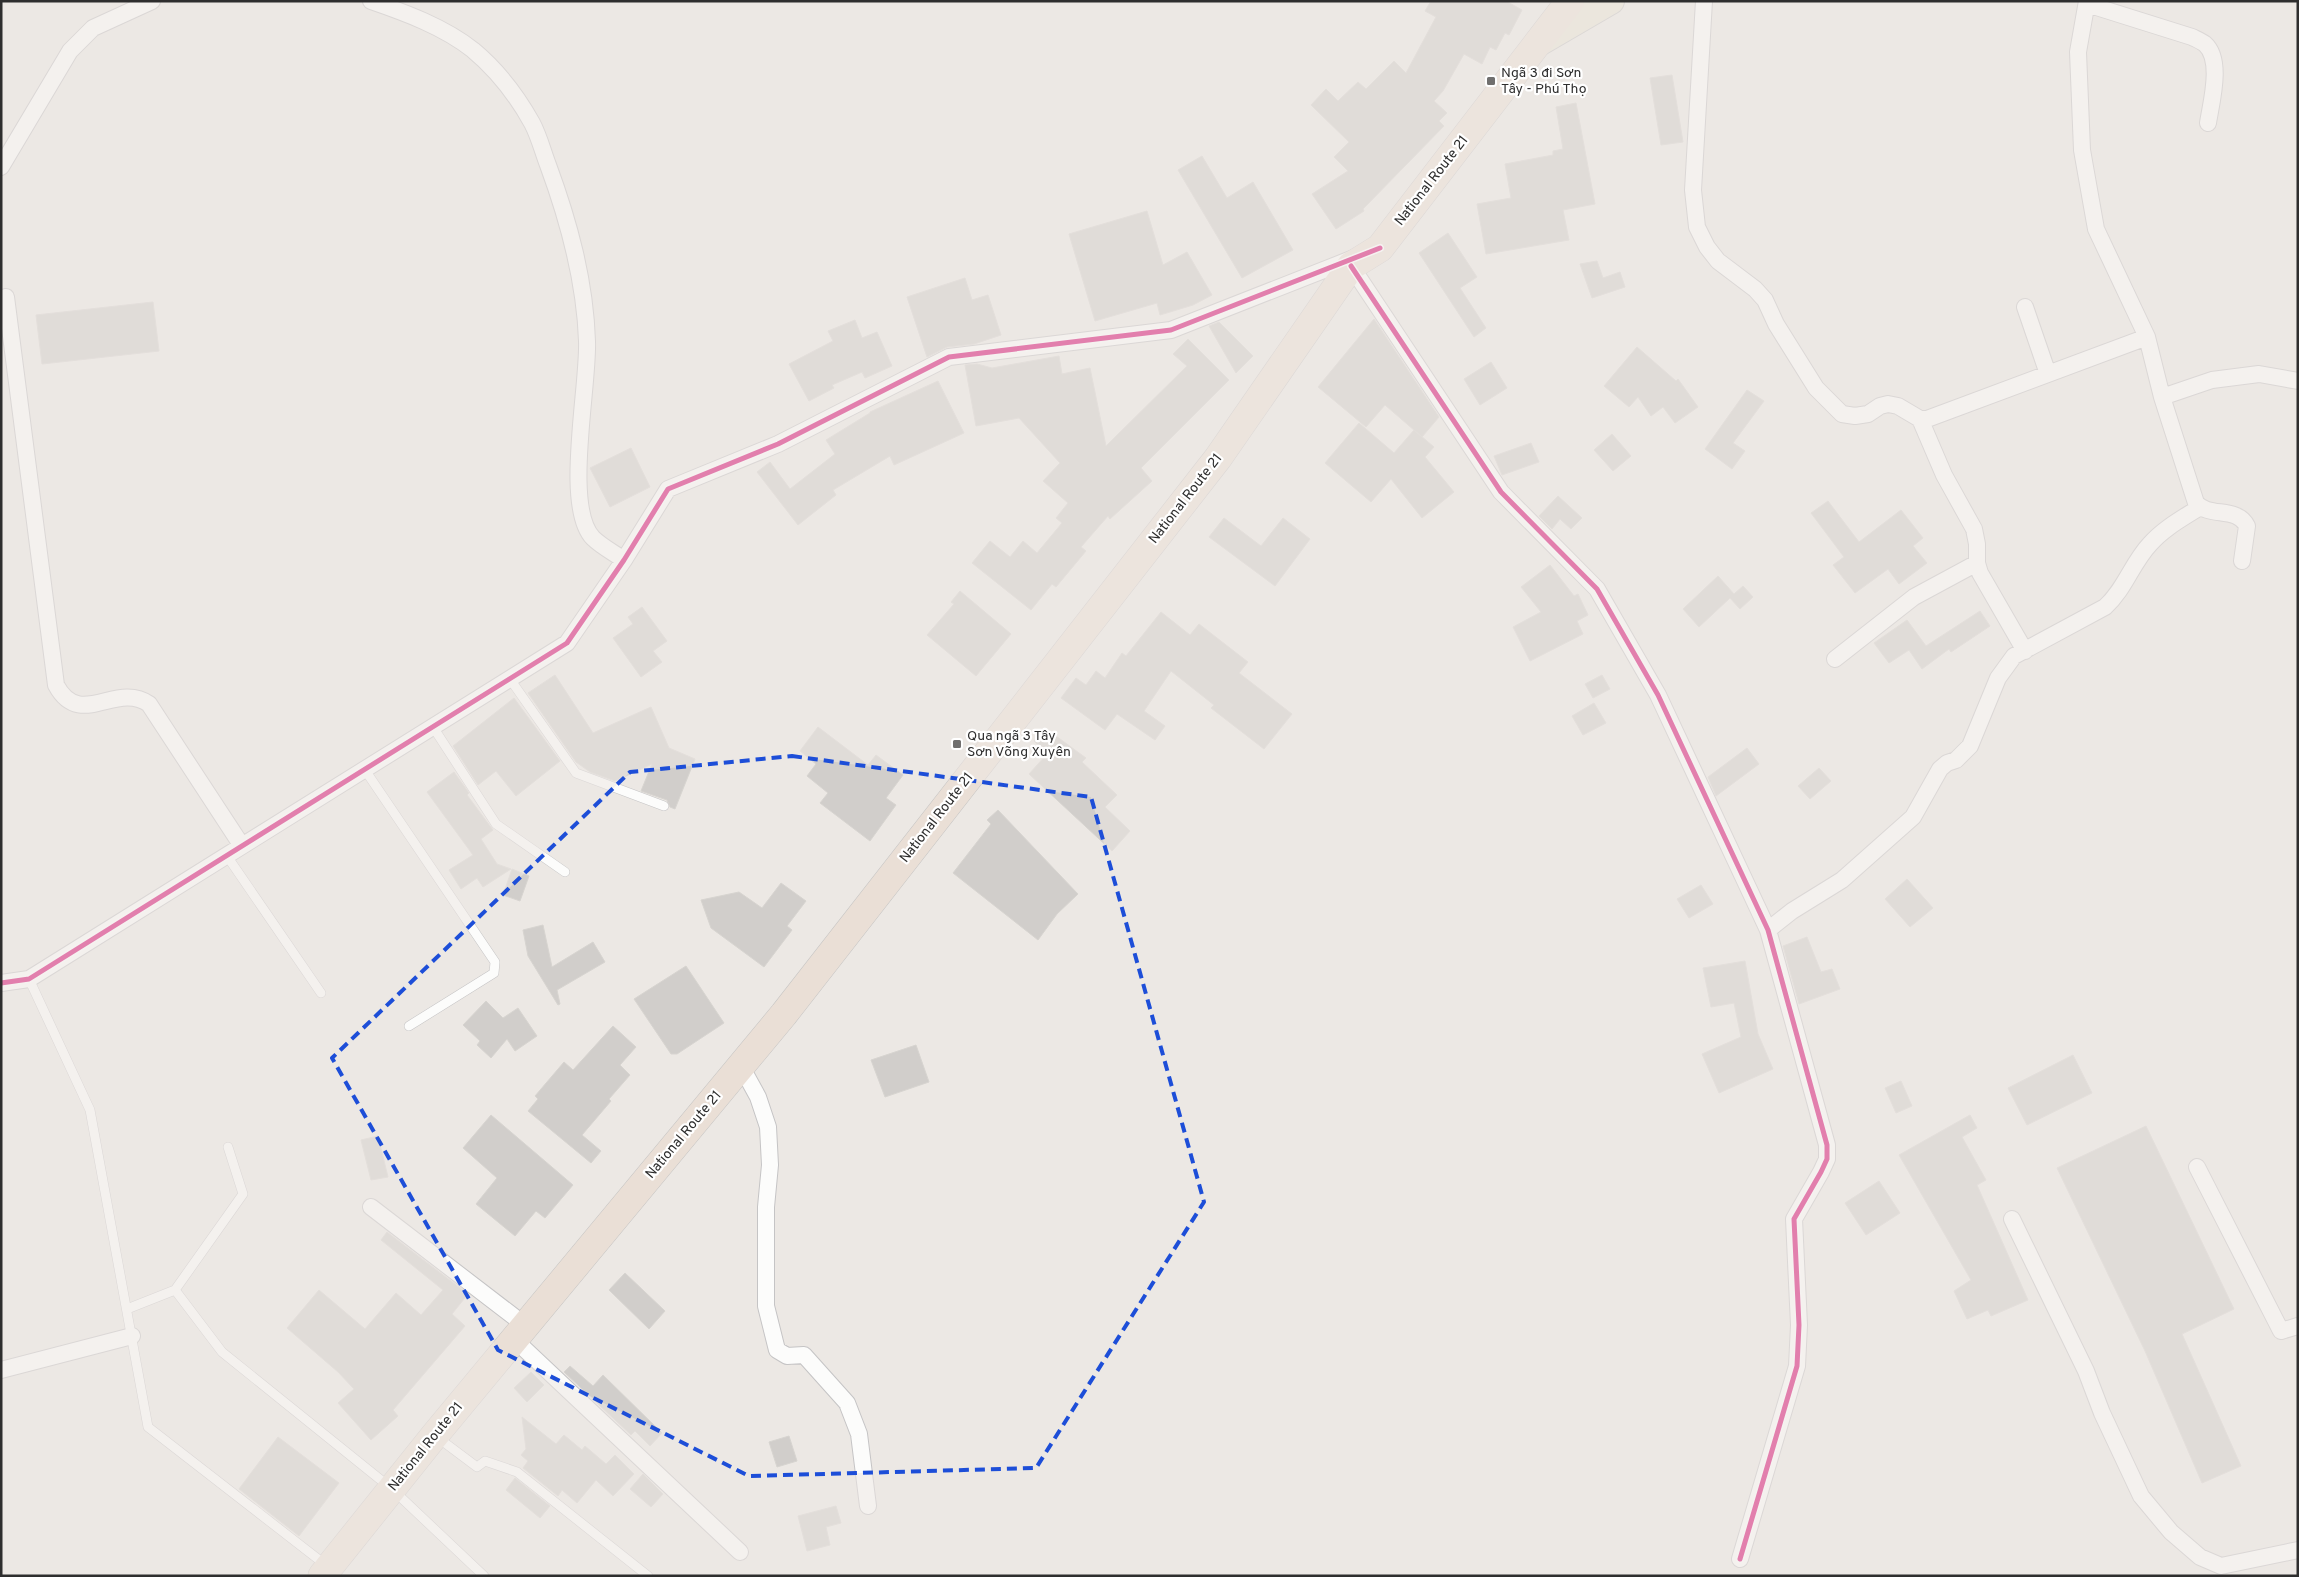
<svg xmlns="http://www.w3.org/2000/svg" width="2299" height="1577" font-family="Overpass,sans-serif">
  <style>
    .building { fill: #d1cecb; stroke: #d7d4d0 }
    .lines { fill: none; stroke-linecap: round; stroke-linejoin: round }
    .lane-casing { stroke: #c5c4c5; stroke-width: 10 }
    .street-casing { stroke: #c5c4c5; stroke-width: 18 }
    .primary-casing { stroke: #c6c5c4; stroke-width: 28 }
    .highway-casing { stroke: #c6c5c4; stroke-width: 29 }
    .lane { stroke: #fcfcfb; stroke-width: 9 }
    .street { stroke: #fcfcfb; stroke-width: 16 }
    .primary { stroke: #e8e4d6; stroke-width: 26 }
    .highway { stroke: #eadfd6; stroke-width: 28 }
    .cycleway-casing { stroke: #fff; stroke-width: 8 }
    .cycleway { stroke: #d6006c; stroke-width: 5 }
    .marked { fill: none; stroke: #1d4ed8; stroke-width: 4; stroke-dasharray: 10 6; stroke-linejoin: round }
    .poi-dot { fill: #706f6e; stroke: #fff; stroke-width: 2 }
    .labels { text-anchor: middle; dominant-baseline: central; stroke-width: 4.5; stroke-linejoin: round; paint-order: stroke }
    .poi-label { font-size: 14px; fill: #2e2e2e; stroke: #fff; text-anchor: start }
    .street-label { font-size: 14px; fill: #2e2e2e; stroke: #fff }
  </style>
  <rect width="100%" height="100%" fill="#ece8e4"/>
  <path class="building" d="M1431,1H1506L1522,10L1509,35L1505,33L1496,50L1490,47L1482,64L1464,54L1443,91L1434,101L1447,113L1439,121L1444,126L1363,209L1364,211L1336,229L1312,194L1348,171L1334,157L1349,142L1311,105L1326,89L1338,101L1358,82L1366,89L1394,61L1406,73L1436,17L1425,11Z
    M1672,75L1683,142L1661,145L1650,78Z
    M1576,103L1595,204L1563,210L1569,240L1486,254L1477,204L1511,198L1505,164L1553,155V151L1563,149L1556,107Z
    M1202,156L1227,198L1253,182L1293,250L1242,278L1178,170Z
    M1147,211L1163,265L1187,252L1212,295L1193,305L1160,315L1157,303L1095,321L1069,234Z
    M1448,233L1477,277L1460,288L1486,328L1474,337L1419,253Z
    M1597,261L1603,278L1620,272L1625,287L1592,298L1580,264Z
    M965,278L972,300L988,295L1001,335L974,344L947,347L927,357L907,297Z
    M153,302L159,351L42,364L36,315Z
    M1374,319L1439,417L1422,437L1385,405L1366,427L1318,387Z
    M855,320L862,338L877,332L892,366L865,378L862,372L832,385L834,388L809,401L789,364L833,341L828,331Z
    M1219,322L1253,356L1236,373L1209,326Z
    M1188,339L1229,380L1141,468L1152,481L1110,519L1108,516L1081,547L1086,551L1056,587L1052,584L1031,610L972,563L990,541L1010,557L1023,541L1037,553L1062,523L1056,518L1068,503L1043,481L1060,463L1019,418L976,426L965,365L977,364L992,368L1059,356L1062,374L1090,368L1106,446L1187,366L1173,354Z
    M1637,347L1676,381L1678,379L1698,407L1675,423L1663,407L1651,416L1638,397L1629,407L1604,386Z
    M1491,362L1507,388L1480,405L1464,379Z
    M938,381L964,433L894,465L890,456L833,490L836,495L798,525L757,472L770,462L790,489L835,454L826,440L870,413V412Z
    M1747,390L1764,401L1733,443L1745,451L1732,469L1705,449Z
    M1359,423L1394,453L1414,430L1434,447L1425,457L1454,492L1422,518L1391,479L1371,502L1325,463Z
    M1612,434L1631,456L1613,471L1594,450Z
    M1531,443L1539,462L1502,475L1494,456Z
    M631,448L650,487L610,507L590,468Z
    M1558,496L1582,518L1571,529L1560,519L1552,529L1539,516Z
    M1828,501L1859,542L1901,510L1923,538L1913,546L1927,563L1899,584L1888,569L1855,593L1833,565L1844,557L1811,513Z
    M1224,518L1261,546L1283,518L1310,539L1275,586L1209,537Z
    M1550,565L1574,596L1578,594L1588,615L1577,621L1583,634L1530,661L1513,627L1541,612L1521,587Z
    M1718,576L1734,594L1743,586L1753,597L1740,609L1730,598L1699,627L1683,609Z
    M960,591L1011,634L976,676L927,635L954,604L951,602Z
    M642,607L667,641L653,651L662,662L641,677L613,638L633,624L628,617Z
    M1980,611L1990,626L1951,652L1949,649L1922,669L1909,650L1889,663L1874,643L1907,620L1926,646Z
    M1161,612L1190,635L1199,624L1248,662L1239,673L1292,714L1264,749L1211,708L1214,705L1171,671L1144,711L1165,726L1155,740L1117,714L1105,730L1061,698L1076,678L1086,685L1096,671L1105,678L1122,653L1126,656Z
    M555,675L593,733L651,707L669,748L695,759L675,809L670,807L667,800L641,791L652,764L615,781L590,772L576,762L528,693Z
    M1602,675L1610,689L1593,698L1585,684Z
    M514,698L560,761L516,796L496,771L478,785L453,746Z
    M1594,703L1606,723L1583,735L1572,716Z
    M818,727L868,765L876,755L903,775L886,798L896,805L870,841L820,803L828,793L807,776L816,764L800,751Z
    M1045,728L1086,758L1082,762L1117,795L1105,807L1130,831L1112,851L1029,774L1047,754L1034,741Z
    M1747,748L1759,764L1716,796L1708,777Z
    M1819,768L1831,781L1810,799L1798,786Z
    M454,772L469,793L467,795L493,830L481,839L497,864L511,869L483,887L477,878L461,889L449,870L473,855L427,792Z
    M998,810L1078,894L1057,914L1038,940L953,873L991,824L987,820Z
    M512,869L529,876L520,901L503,895Z
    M1907,879L1933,908L1910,927L1885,899Z
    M781,883L806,901L787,926L792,930L764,967L711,928L701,900L739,892L762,908Z
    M1701,885L1713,904L1689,918L1677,899Z
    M543,925L552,967L593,942L605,962L557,990L560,1004L558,1005L528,956L523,930Z
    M1807,937L1821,972L1832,969L1840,989L1799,1004L1783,946Z
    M1745,961L1758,1034L1773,1069L1719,1093L1702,1054L1741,1037L1734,1003L1711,1007L1703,968Z
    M686,966L724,1023L677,1054H671L634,999Z
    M486,1001L503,1018L518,1008L537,1036L515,1051L507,1039L491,1058L477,1045L480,1041L463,1025Z
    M613,1026L636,1047L620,1065L630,1075L609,1099L611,1101L582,1135L601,1151L591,1163L528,1111L538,1099L535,1096L564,1062L573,1070Z
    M916,1045L929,1082L885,1097L871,1060Z
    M2073,1055L2092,1093L2027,1125L2008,1088Z
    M1901,1081L1912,1106L1896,1113L1885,1088Z
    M491,1115L573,1185L545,1218L536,1211L515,1236L476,1204L497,1178L463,1148Z
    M1970,1115L1977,1128L1962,1137L1986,1180L1977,1185L2028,1300L1991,1316L1988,1310L1967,1319L1954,1291L1971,1280L1899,1155Z
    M2146,1126L2234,1309L2182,1334L2241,1466L2202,1483L2145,1351L2057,1168Z
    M378,1136L388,1177L371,1180L361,1140Z
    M1879,1181L1900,1213L1866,1235L1845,1203Z
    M387,1232L468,1294L452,1314L465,1326L393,1410L398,1416L371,1440L338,1403L354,1389L338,1372L287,1328L319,1290L365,1329L396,1293L421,1315L443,1290L381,1240Z
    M625,1273L665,1311L649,1329L609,1290Z
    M570,1366L593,1386L603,1375L662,1433L650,1446L635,1431L631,1435L564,1372Z
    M531,1372L544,1385L527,1402L514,1388Z
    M522,1417L556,1444L564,1435L582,1450L585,1446L606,1464L615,1455L634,1474L613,1496L596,1480L577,1503L562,1490L558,1496L523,1468L528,1461L521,1455L526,1449Z
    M789,1436L797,1461L777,1467L769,1442Z
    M278,1437L339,1483L299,1536L239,1489Z
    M643,1474L663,1494L651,1507L630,1489Z
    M515,1478L550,1506L540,1518L506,1490Z
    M836,1506L841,1523L826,1527L830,1545L807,1551L798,1516Z"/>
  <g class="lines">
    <g class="lane-casing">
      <path id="lane" d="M510,679L576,773L664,806
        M433,727L496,824L565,872
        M365,770L495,962L494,973L409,1026
        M227,856L321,993
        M29,979L90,1110L148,1427L327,1566
        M175,1290L222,1352L392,1489L484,1576
        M127,1309L175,1290L243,1194L228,1147
        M437,1437L477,1467L485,1461L517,1472L648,1576"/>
    </g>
    <g class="street-casing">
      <path id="street" d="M371,1C406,13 444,27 473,50C497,70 517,96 532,123C539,136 543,152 548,165C569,222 585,280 587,341C589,385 563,507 593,538C601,546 614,553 624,560
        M1704,1L1693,190L1697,227L1707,247L1718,261L1755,289L1765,300L1776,324L1816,388L1842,414L1855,416L1868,414L1880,406L1888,404L1898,406L1920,419H1927L2147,337
        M2087,1L2078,52L2082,150L2096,229L2147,337L2162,397L2196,503C2209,518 2237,506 2247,526L2242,561
        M2087,4L2192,37C2196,39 2201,41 2205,44C2223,60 2211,103 2208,123
        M1,167L70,51L93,28L152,1
        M1351,266L1501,492L1597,589L1658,695L1768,930L1827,1145V1159L1821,1172L1794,1219L1799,1325L1797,1366L1740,1559
        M6,297L56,685C80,730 116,681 149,704L242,846
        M2025,307L2048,374
        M2162,397L2212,380L2259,374L2298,381
        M1920,419L1944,475L1974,529L1977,544V563L1980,573L2025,651
        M1835,659L1914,597L1977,563
        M1768,930L1792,911L1842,880L1913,817L1940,769L1947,763L1956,760L1970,746L1998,678L2014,656L2105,607C2125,589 2132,563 2150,544C2164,528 2183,518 2200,507
        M1,983L29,979L567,643L624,560L668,489L778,444L949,357L1171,330L1354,258
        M741,1066L758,1097L768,1127L770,1165L766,1207V1306L777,1350L787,1356L804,1355L847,1403L859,1434L868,1506
        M2197,1167L2281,1331L2298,1326
        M371,1207L526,1326
        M2012,1219L2086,1371L2102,1413L2141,1496L2171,1532L2200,1557L2221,1566L2298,1550
        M515,1340L740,1552
        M1,1370L132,1336"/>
    </g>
    <g class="primary-casing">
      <path id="primary" d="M1539,43L1611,1"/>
    </g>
    <g class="highway-casing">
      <path id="highway" d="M322,1576L434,1436L784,1014L1218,458L1351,266L1380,248L1570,1"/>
    </g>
    <use href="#lane" class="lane"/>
    <use href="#street" class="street"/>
    <use href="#primary" class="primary"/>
    <use href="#highway" class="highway"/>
    <g class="cycleway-casing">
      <path id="cycleway" d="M1351,266L1501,492L1597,589L1658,695L1768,930L1827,1145V1159L1821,1172L1794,1219L1799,1325L1797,1366L1740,1559
        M1,983L29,979L567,643L624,560L668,489L778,444L949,357L1171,330L1380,248"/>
    </g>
    <use href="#cycleway" class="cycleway"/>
  </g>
  <path d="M0 0H2299V1577H0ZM792,756L1091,797L1204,1202L1036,1468L749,1476L498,1350L332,1058L630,772Z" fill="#ece8e4" fill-opacity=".55" fill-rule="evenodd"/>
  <path class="marked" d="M792,756L1091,797L1204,1202L1036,1468L749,1476L498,1350L332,1058L630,772Z"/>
  <g class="poi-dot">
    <rect x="1486" y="76" width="10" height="10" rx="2.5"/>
    <rect x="952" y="739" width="10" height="10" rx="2.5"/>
  </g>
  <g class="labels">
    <g class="poi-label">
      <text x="1501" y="73">Ngã 3 đi Sơn<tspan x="1501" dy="16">Tây - Phú Thọ</tspan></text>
      <text x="967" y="736">Qua ngã 3 Tây<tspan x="967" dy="16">Sơn Võng Xuyên</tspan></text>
    </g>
    <g class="street-label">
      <text transform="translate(1432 181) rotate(-52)">National Route 21</text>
      <text transform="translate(1186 499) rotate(-52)">National Route 21</text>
      <text transform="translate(937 818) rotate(-52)">National Route 21</text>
      <text transform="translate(684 1135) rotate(-50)">National Route 21</text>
      <text transform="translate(426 1447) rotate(-51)">National Route 21</text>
    </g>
  </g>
  <rect width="2299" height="1577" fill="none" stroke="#2e2e2e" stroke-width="5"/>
</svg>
